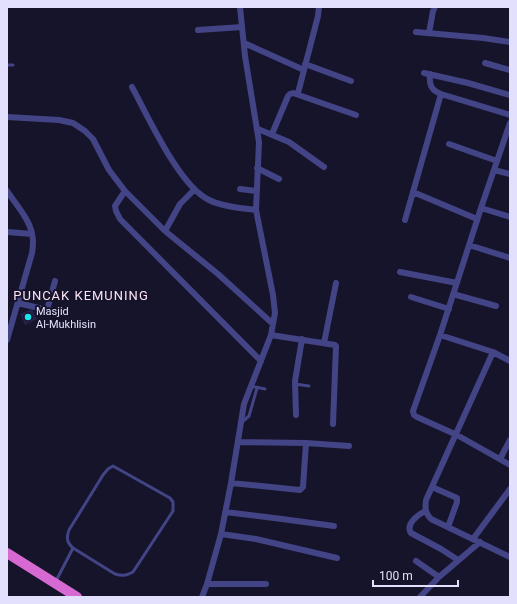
<svg xmlns="http://www.w3.org/2000/svg" width="517" height="604" font-family="Roboto,sans-serif">
  <style>
    .building { fill: #27214a }
    .lines { fill: none; stroke-linecap: round; stroke-linejoin: round }
    .service { stroke: #434486; stroke-width: 3 }
    .minor { stroke: #434486; stroke-width: 6 }
    .trunk { stroke: #d66ad2; stroke-width: 10 }
    .poi-dot { fill: #1ce3ec; stroke: #16142b; stroke-width: 1.5 }
    .labels { text-anchor: middle; dominant-baseline: central; stroke-width: 4; stroke-linejoin: round; paint-order: stroke }
    .poi-label { font-size: 11px; fill: #e2e0fc; stroke: #16142b; text-anchor: start }
    .quarter-label { font-size: 13px; letter-spacing: 1px; fill: #fde2f4; stroke: #16142b }
  </style>
  <rect width="100%" height="100%" fill="#16142b"/>
  <path class="building" d="M32,309L37,319L25,325L20,314Z"/>
  <g class="lines">
    <path class="service" d="M7,65H13
      M295,384L309,386
      M250,386L265,389
      M242,422L249,416L257,388
      M56,581L73,548L115,574C122,576 126,576 133,572L173,511V502L170,498L113,466L108,469L103,475L69,530C66,538 67,543 73,548"/>
    <path class="minor" d="M198,30L242,27
      M416,32L483,38L510,42
      M429,33L433,11L435,7
      M244,43L304,70
      M485,63L510,70
      M305,64L351,81
      M424,73L468,83L510,95
      M132,87C148,116 179,186 209,200C223,207 241,208 256,210
      M298,93L318,16L319,7
      M441,94L510,115
      M7,117L59,120L73,123L85,131L93,139L109,170L125,191L165,231L218,274L273,324
      M510,123L482,205L440,335L413,411L414,415L417,417L457,435L510,465
      M258,129L289,142L324,167
      M272,134L288,96L290,94L293,93L356,115
      M449,144L497,161
      M257,168L279,179
      M494,170L510,174
      M240,189L256,191
      M7,191C15,203 30,220 32,234C34,241 33,247 32,253L7,340
      M125,191L115,206L116,211L120,219L261,361
      M413,192L477,219
      M481,208L510,217
      M405,220L441,94C431,90 429,85 430,74
      M165,231L180,204L194,190
      M7,232L32,234
      M469,245L510,258
      M400,272L457,283
      M453,294L496,306
      M411,297L449,309
      M18,303L47,310L55,281
      M271,335L335,345L336,346L333,424
      M440,335L493,352L510,361
      M324,343L336,283
      M493,352L426,500C425,508 425,513 431,519L510,557
      M296,415L295,381L302,339
      M238,442L306,443L349,446
      M500,459L510,440
      M231,483L300,490L303,487L306,443
      M432,487L457,498V502L448,527
      M425,511C418,515 405,524 411,533L441,549L458,560
      M225,512L282,519L334,526
      M221,534L256,539L337,558
      M473,539L510,489
      M416,561L439,577
      M207,584H266
      M202,597L207,584L221,534L231,483L244,404L271,335L275,313L273,295L256,210L259,142L245,56L240,7
      M420,597L439,577L480,542"/>
    <path class="trunk" d="M7,553L77,597"/>
  </g>
  <circle class="poi-dot" cx="28" cy="317" r="4"/>
  <g class="labels">
    <g class="poi-label">
      <text x="36" y="311">Masjid<tspan x="36" dy="13">Al-Mukhlisin</tspan></text>
    </g>
    <g class="quarter-label">
      <text x="81" y="295">PUNCAK KEMUNING</text>
    </g>
  </g>
  <rect width="517" height="604" fill="none" stroke="#e2e0fc" stroke-width="16"/>
  <path d="M373 580v6h85v-6" fill="none" stroke="#e2e0fc" stroke-width="2"/>
  <text x="379" y="580" font-size="12" fill="#e2e0fc" stroke="#16142b" stroke-width="3" paint-order="stroke">100 m</text>
</svg>
